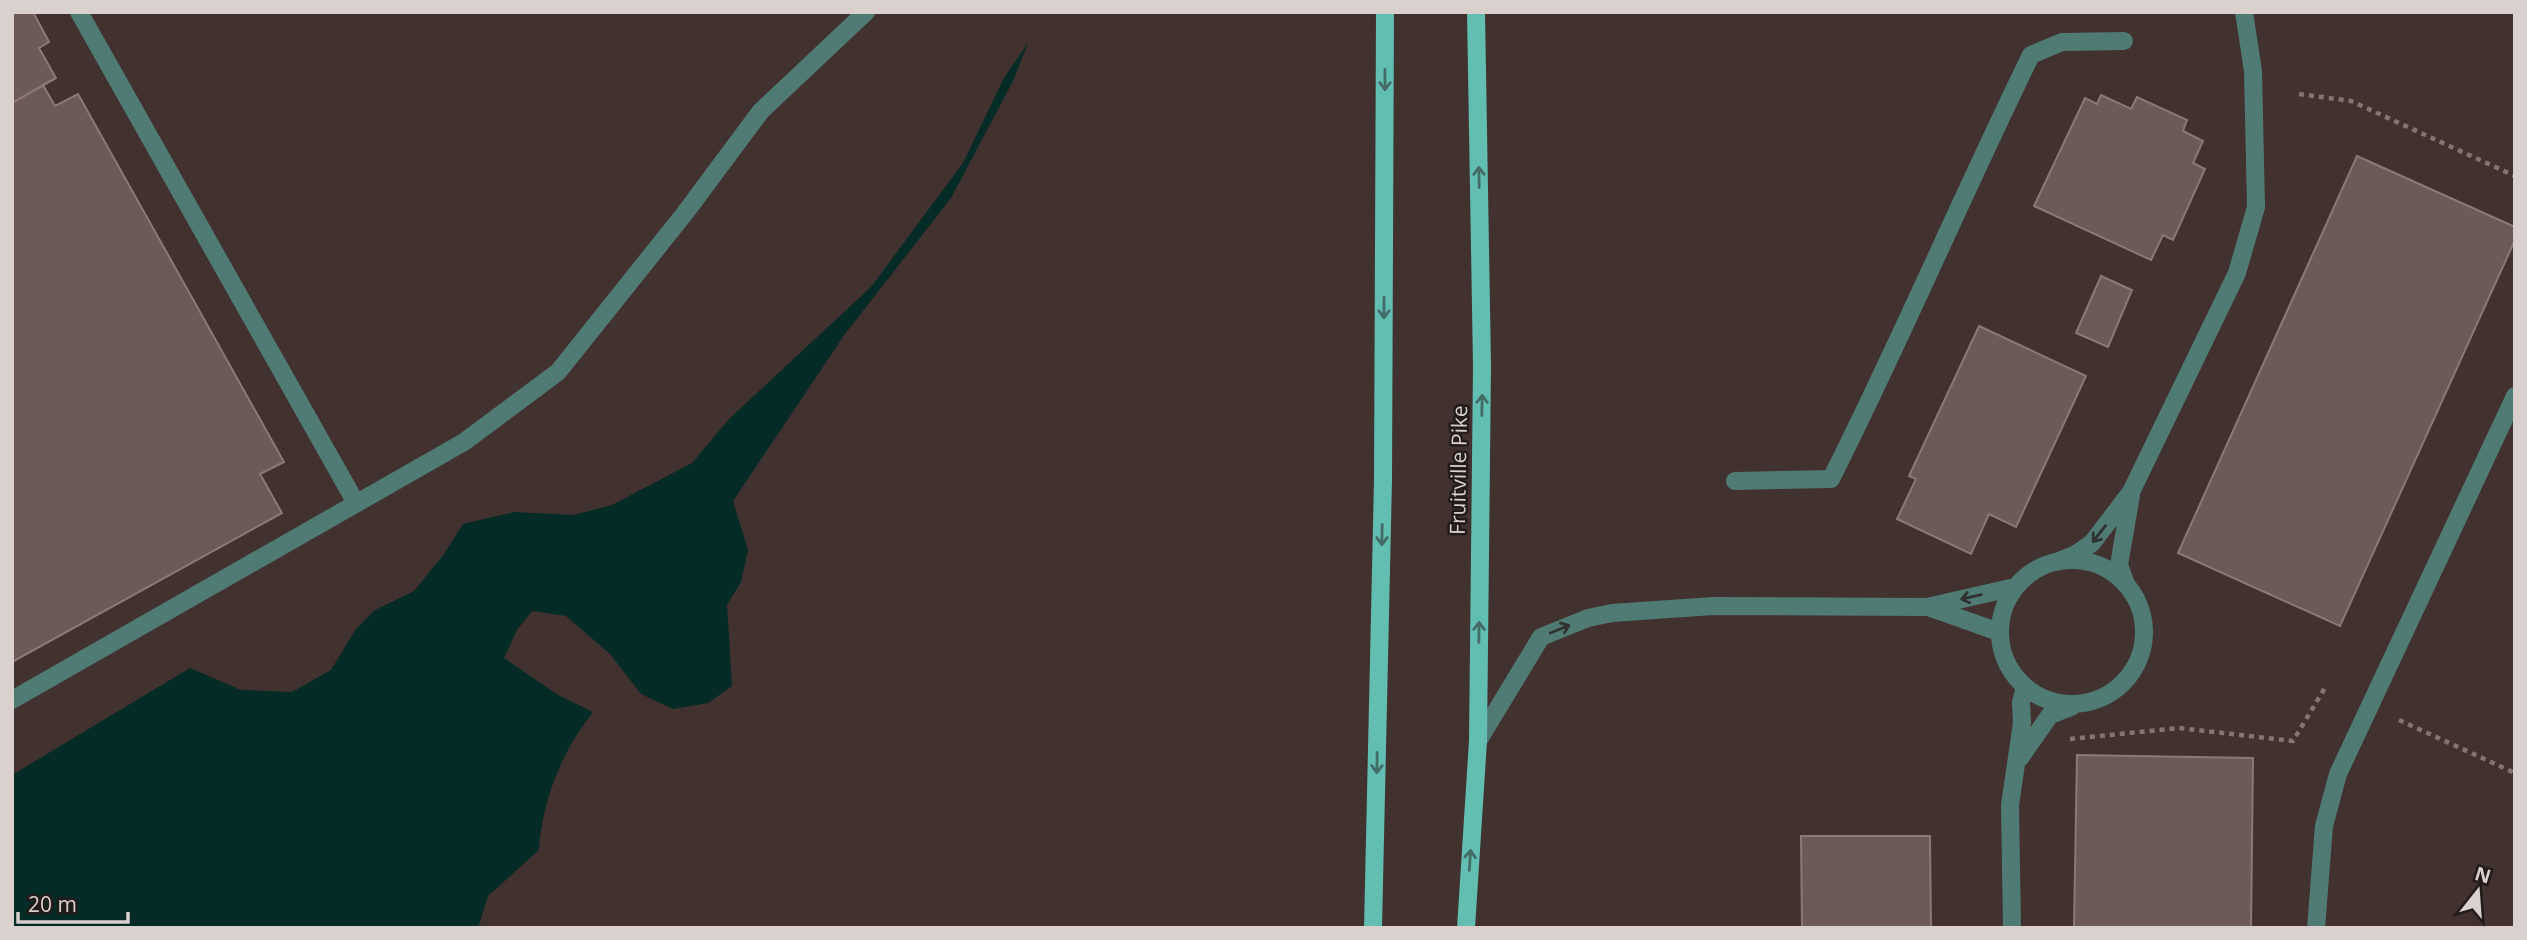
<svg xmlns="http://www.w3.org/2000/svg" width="2527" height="940" font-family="'Open Sans',sans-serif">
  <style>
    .water { fill: #042b26 }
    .building { fill: #6c5a57; stroke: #8c7977; stroke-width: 2 }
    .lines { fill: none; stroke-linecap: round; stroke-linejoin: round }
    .path { stroke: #837573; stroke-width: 4.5; stroke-dasharray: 5 5; stroke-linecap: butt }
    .minor { stroke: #507b74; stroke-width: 18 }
    .major { stroke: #62beb1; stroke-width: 18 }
    .oneway { stroke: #426c66 }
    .oneway2 { stroke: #2e3330 }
    .labels { text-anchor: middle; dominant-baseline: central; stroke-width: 5; stroke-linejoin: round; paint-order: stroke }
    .street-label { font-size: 21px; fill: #dad0ce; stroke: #231b1a }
  </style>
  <rect width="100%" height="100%" fill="#41312f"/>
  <path class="water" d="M1028,43L1013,81L951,198L845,334L733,501L748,550L741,582L727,605L732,686L708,703L673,709L641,694L610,654L566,616L532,611L517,630L504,658L558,695L593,712C562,751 542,801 539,850L488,896L478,928H12V775L190,668L241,690L292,692L331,670L356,629L375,610L414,591L444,554L463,524L514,512L574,515L612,505L692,463L729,419L871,287L963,163L1004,78Z"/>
  <path class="building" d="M12,12H33L49,42L39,48L56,78L43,85L55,106L78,94L284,462L260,474L282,513L12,662Z
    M12,12H33L49,42L39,48L56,78L12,103Z
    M43,85L55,106L78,94L284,462L260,474L282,513L12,662V103Z
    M2101,95L2131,109L2137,97L2187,120L2183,131L2203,141L2193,163L2205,169L2173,240L2163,235L2151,260L2034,206L2085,98L2097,104Z
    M2357,156L2515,227V240L2340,626L2178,553Z
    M2101,276L2132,290L2108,347L2076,333Z
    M1979,326L2086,376L2016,527L1989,514L1971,554L1897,519L1916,479L1909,476Z
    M2077,755L2253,758L2251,928H2074Z
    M1801,836H1930L1931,928H1802Z"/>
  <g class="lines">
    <path class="path" d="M2299,94L2351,101L2515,176
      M2399,720L2515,773
      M2070,739L2179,728L2293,741L2326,686"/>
    <path class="minor" d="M79,12L356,503
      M1735,481L1831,479C1901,340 1962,196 2031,55L2062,42L2124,41
      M2000 632a72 72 0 1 1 144 0a72 72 0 1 1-144 0Z
      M2056,562L2076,554L2092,543L2131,492L2237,273L2256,207L2253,71L2244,12
      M2126,584L2119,565L2131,495
      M1931,608L1999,632
      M12,700L464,442L558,372L685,213L761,111L866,12
      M1478,741L1541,637L1588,618L1612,613L1713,606L1927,607L2015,587
      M2020,758L2050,715L2073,706
      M2012,928L2010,805L2022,723L2021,702L2025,688
      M2316,928L2324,826L2338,774L2515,396"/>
    <path class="major" d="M1373,928L1383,480L1385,12
      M1466,928L1478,741L1482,366L1476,12"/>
  </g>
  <defs><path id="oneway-shaft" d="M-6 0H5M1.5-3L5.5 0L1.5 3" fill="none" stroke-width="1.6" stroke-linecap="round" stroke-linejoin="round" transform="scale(1.75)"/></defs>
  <g class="oneway">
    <use href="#oneway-shaft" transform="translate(1385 80) rotate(90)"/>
    <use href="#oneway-shaft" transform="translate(1479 177) rotate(-91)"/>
    <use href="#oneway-shaft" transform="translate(1384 308) rotate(90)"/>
    <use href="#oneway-shaft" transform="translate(1482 405) rotate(-89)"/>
    <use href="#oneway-shaft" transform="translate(1382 535) rotate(91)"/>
    <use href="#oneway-shaft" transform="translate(1479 632) rotate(-89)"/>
    <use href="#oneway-shaft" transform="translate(1377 763) rotate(91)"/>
    <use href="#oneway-shaft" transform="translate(1470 860) rotate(-86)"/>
  </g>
  <g class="oneway2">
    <use href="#oneway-shaft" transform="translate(2099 534) rotate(128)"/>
    <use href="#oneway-shaft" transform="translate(1971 597) rotate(167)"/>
    <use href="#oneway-shaft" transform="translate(1560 629) rotate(-22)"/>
  </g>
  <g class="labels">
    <g class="street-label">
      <text transform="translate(1458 470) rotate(-89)">Fruitville Pike</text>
    </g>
  </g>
  <rect width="2527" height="940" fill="none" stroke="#dad0ce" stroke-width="28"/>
  <g transform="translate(2478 891) rotate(17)" stroke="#231b1a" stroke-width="5" paint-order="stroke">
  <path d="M0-5L12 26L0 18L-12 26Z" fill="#dad0ce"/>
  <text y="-10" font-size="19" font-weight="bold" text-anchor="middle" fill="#dad0ce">N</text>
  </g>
  <path d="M18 912v10h110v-10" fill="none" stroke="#dad0ce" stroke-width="3.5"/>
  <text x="28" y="912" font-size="21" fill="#dad0ce" stroke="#231b1a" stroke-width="5" paint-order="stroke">20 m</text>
</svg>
